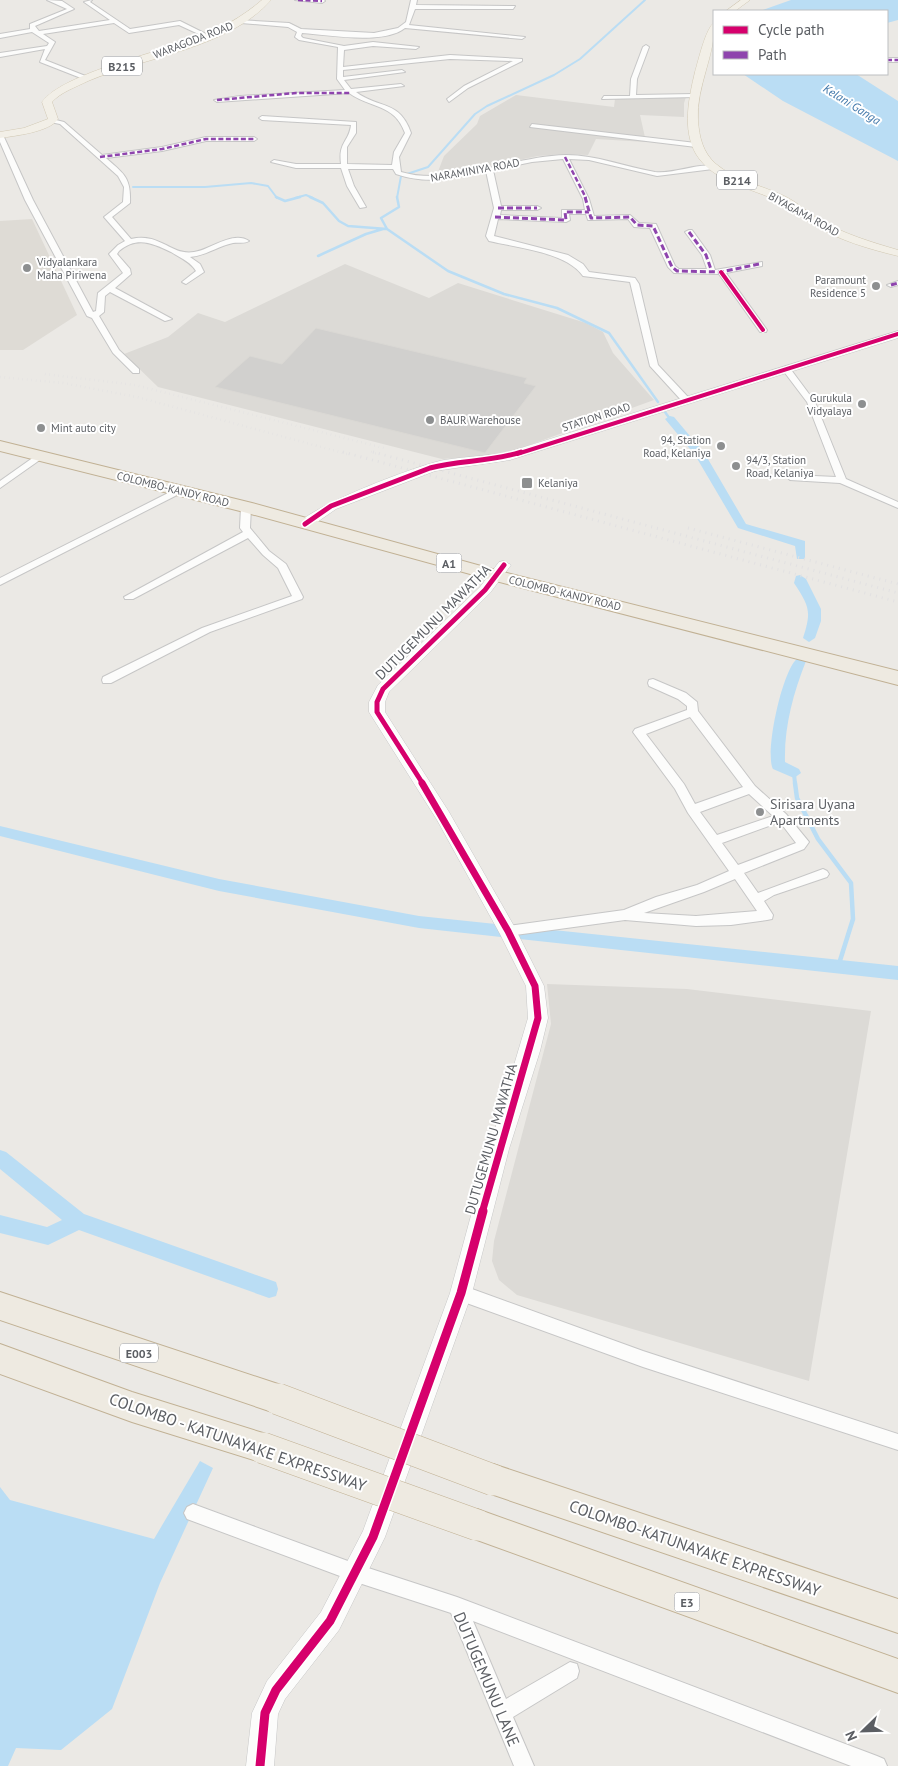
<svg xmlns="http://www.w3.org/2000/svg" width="898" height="1766" font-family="'PT Sans',sans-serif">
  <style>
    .industrial { fill: #dcdad6 }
    .education { fill: #dedbd5 }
    .water { fill: #baddf4 }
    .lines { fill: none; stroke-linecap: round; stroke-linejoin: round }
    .stream-far3 { stroke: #baddf4; stroke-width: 2 }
    .stream-far2 { stroke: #baddf4; stroke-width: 2.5 }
    .stream-far1 { stroke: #baddf4; stroke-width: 4 }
    .stream { stroke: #baddf4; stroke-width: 4.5 }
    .canal { fill: #baddf4; fill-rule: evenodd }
    .building { fill: #d1d0ce; stroke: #dad8d4 }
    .street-casing { stroke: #c6c6c6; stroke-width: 2 }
    .secondary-casing { stroke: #c7c7c7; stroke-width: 1 }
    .primary-casing { stroke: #d2c9b4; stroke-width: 1 }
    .highway-casing { stroke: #c1b194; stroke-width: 2 }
    .street { fill: #fcfcfb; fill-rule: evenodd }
    .secondary { fill: #fcfcfb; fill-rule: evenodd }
    .primary { fill: #f2efe7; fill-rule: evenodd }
    .highway { fill: #eeeae1; fill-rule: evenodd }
    .rail-far1 { stroke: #e2e1e2; stroke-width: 2.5; stroke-dasharray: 0.5 4; stroke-linecap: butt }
    .rail { stroke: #e2e1e2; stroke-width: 3; stroke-dasharray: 1 5; stroke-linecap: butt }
    .highway-bridge-casing { stroke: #c1b194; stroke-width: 32; stroke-linecap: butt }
    .highway-bridge { stroke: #eeeae1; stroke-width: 31 }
    .quiet-far1 { stroke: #8e44ad; stroke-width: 2.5; stroke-dasharray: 5 2.5; stroke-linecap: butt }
    .quiet { stroke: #8e44ad; stroke-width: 3; stroke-dasharray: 6 3; stroke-linecap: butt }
    .cycleway-far3-casing { stroke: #fff; stroke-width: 5.5 }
    .cycleway-far2-casing { stroke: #fff; stroke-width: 8 }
    .cycleway-far1-casing { stroke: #fff; stroke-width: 10 }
    .cycleway-casing { stroke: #fff; stroke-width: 12 }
    .cycleway-far3 { stroke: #d6006c; stroke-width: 4 }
    .cycleway-far2 { stroke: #d6006c; stroke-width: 5 }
    .cycleway-far1 { stroke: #d6006c; stroke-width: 7 }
    .cycleway { stroke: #d6006c; stroke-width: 9 }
    .poi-dot { fill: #8d8f90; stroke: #fff; stroke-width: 2 }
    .labels { text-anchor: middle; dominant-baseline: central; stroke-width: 4; stroke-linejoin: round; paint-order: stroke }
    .far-street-label { font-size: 11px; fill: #5b5e63; stroke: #fff }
    .far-poi-label { font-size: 11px; fill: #5b5e63; stroke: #fff; text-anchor: start }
    .shield { fill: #fff; stroke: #8c8e92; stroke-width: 1 }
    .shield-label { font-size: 12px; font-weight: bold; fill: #5b5e63 }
    .far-water-label { font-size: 12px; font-style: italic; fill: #4379ab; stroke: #fff }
    .street-label { font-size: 14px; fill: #5b5e63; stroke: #fff }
    .poi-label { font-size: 14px; fill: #5b5e63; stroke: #fff; text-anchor: start }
    .near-street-label { font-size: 16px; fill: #5b5e63; stroke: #fff }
  </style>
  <rect width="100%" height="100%" fill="#ebe9e5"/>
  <path class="industrial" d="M516,95L614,107L615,99L686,97L684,103V117L640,115L646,142L596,139L588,155L561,154L538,156L436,177L444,156L477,124L480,116Z
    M345,264L429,298L458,283L586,323L603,332L613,353L654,400L502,455L442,459L158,387L124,354L168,337L198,313L225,322Z
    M547,984L687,989L871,1011L809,1381L517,1295L499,1280L492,1261L494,1241L551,1024Z"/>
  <path class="education" d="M32,219L77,315L23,350H0V221Z"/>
  <path class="water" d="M791,0H898V20L887,23V11H760Z
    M743,74H856L898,101V161L783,101Z
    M200,1461L213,1468L160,1583L112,1709L61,1750L16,1748L8,1766H0V1487L10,1500L154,1539Z"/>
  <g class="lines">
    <path class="stream-far3" d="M133,187H205L251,183L268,186L277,198
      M295,198L306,195L313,198
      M397,198L401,176L428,167L475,114L487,106L554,75L580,59L645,0"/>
    <path class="stream-far2" d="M276,197L285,201L300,197
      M310,197L323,203L339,221L348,226L387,229L448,271L504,294L557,308L609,333L658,402
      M387,229L381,218L399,207L397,197
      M318,256L366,234L383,229
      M665,412L670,419"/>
    <path class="stream-far1" d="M794,773L795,784"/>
    <path class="stream" d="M795,783L797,798L818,839L851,883L853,919L838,967"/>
    <path class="canal" d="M670,416L674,417L705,454L746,524L805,541V559H797L795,546L738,528L695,455L665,419Z
      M800,575L806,579L821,609V621L815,638L809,642L803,638C812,611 809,606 794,583L796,576Z
      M800,657L806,661C793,694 784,727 785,762L799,769L801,773L794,778L773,769C764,753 784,661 800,657Z
      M0,826L219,879L419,916L898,966V980L419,928L219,891L0,836Z
      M0,1150L6,1152L84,1214L276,1282L278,1289L276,1296L269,1298L79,1230L48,1245L0,1233V1215L47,1227L62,1220L0,1169Z"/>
  </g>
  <path class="building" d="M316,328L527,378L524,383L536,386L485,453L215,387L250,356L282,364Z"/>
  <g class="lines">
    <g class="street-casing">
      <path id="street" d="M47,0L62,1L74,9L35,26L39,31L110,20L84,2L92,0L90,2L130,29L180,21L210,36L205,37L179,25L129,33L114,23L43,34L55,42L45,60L88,77L86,80L40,62L45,49L0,57V53L47,46L49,43L32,32L0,38V34L30,29V24L67,9Z
        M295,0H324L325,1L322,3Z
        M411,0H417L416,5L515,6L513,9H415L409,25L525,37L522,39L405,28C384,45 329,35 302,33L301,36L303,38L344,46L373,42L419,47L416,49L373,46L344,50L343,67L450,55L522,59V61L468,88L449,102L447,99L464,86L513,61L450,59L343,70V77L402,70L405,72L344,80L351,89L401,84L404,86L356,92C379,109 400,100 411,133L399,157L401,172C451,187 513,156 566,155C597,155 625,167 655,172C675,174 696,163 715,166L716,167L713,169L657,176L589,160L569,159L589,199L594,216L630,215L639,223L656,224L675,266L679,269H707L702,255L685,232L689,230H692L710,255L715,270L762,262V266L726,273L767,330L766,332H760L719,274L674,273L668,267L650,228L634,227L628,219L591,220H588L586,214H569L570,220L566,222L498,219L494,236L568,255L583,264L589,272L635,278L639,284L658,365L688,397V401H682L650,366L630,282L583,276C566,252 518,248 489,241L486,236L494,208L486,171C453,178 429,185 396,174L393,169H348L354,186L366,207L360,208L347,186L341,168H296L271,162L274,160L296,164H341C338,142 349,142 351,125L262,120L259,118L262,116L356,122V133L347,147V164L392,165L394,152L405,133C394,103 371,109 349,93L217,102L214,100L240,96L345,90L337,79L338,47L299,40L295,37L297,32L288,27L241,23L239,20L289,23L301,29L374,33L398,28L406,22ZM563,159L583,199L585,210H562V218L500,215L501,210H537L541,208L537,206H501L493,170L532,162Z
        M646,45L649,47L637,79L636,95L694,94L696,97L602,99L604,96H630L631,79L643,47Z
        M887,58H898V62H887Z
        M52,119L64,122L102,155L162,147L206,137H254L257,139L254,141H206L162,151L106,158C124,174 131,177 130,203L112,217L131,239C160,232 171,256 194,252C210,250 233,230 249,241C244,244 239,242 233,243C218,246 205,256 190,257L200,264L204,272L186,284L182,282L196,271C191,262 179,257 171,252C152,243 137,236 119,251L117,254L130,269L131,274L115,288L172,319L165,321L110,292L105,296L104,312L99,316L119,350L139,369V373H133L113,353L92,318L87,316L25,200L0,142V133L3,135L33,200L93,312L96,311L98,293L123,273L109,254L118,245L125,241L104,217L123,202L124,187L118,176L60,124L50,122Z
        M532,124L696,143L699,145L696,147L530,127Z
        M898,281V285L891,287L887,285Z
        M786,366L789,367L815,402L846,479L898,502V508L840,483L790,480L788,478L793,475L836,477L807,402L782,369Z
        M41,452L46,455L44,457L0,488V481Z
        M178,488L181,489V493L0,585V578Z
        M246,504L251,507L250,528L269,551L286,564L303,597L302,599L210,632L111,683H103L102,680L103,677L202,628L292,596L278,568L263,555L248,538L133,599H125L124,597L243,532L240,528L241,507Z
        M653,679L686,693L697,702L698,711L755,786L786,814L809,842L804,849L744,873L758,893L823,869L827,871L829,874L827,877L774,895L764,901L773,915L772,919L767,920L731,925L696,926L625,920L508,936L503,935L502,931L503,927L508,926L624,910L656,897L697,885L729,871L688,813L675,789L633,732L635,729L687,710V706L678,699L649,686L648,683L649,680ZM690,717L743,787L695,804L684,784L646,734ZM749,794L773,816L717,835L700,812ZM780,822L796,843L738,865L722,843ZM735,879L757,911L696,916L644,913L704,892Z
        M461,1285L643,1351L898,1434V1450L643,1367L461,1301L455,1298L453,1293L455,1288Z
        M193,1504L356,1564L457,1597L877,1756L884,1759L887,1766H851L473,1621L506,1699L570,1662L577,1664L579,1671L577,1678L513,1717L534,1766H514L451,1613L356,1582L187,1519L184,1513L187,1507Z"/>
    </g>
    <g class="secondary-casing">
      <path id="secondary" d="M898,331V338L510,460L435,471L336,509L310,527L305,528L298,524C313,505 418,465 444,460C464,457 484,456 505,453Z
        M504,561L511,565L490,593L389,692L385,702V712L449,812L514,926L544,986L548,1018L540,1051L509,1149L472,1293L385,1537L339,1630L285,1699L278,1714L274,1766H246L252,1713L267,1681L321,1612L363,1531L450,1293L489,1149L528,1018L526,986L500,934L437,820L369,712V702L378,685L480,587L499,562Z"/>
    </g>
    <g class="primary-casing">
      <path id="primary" d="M262,0H271C229,48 145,57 88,81C76,87 61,92 52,102L58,119C50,132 14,136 0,138V132L24,128L48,119L42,102C63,73 161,52 196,38C221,29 242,17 262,0Z
        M741,0H750L735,11H726Z
        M714,23C716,54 696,86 698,120C699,137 703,153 716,164C735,180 760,185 782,195C796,201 807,212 820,220C844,234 871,242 898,250V256C869,249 838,240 812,224C800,217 790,207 778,201C751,188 713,182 696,154C682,130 689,97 695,72C698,62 706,27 714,23Z"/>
    </g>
    <g class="highway-casing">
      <path id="highway" d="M0,441L252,503L503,572L898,671V685L492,580L240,511L0,451Z
        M0,1292L278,1384L289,1388L293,1399L289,1410L278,1414L0,1320Z
        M0,1344L132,1392L263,1433L274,1437L278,1448L274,1459L263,1463L132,1422L0,1374Z
        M493,1464L898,1599V1633L482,1491L477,1480L482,1469Z
        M477,1509L898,1659V1693L466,1536L461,1525L466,1514Z"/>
    </g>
    <use href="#street" class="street"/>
    <use href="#secondary" class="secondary"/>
    <use href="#primary" class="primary"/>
    <use href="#highway" class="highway"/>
    <path class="rail-far1" d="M45,374L135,385L384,448
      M0,377L63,383L137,397L347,454
      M371,452L377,454"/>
    <path class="rail" d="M343,452L898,602
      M373,452L898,593
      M688,528L898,584"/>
    <g class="highway-bridge-casing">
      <path id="highway-bridge" d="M278,1399L493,1480
        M263,1448L477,1525"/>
    </g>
    <use href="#highway-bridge" class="highway-bridge"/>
    <path class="quiet-far1" d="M298,0L322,1
      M887,60H898
      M217,100L296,93H350
      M100,157L162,149L206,139H254
      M565,157L586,198"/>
    <path class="quiet" d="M585,197L591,218L630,217L637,225L653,226L672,267L677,271L721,272L759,264
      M498,208H537
      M495,217L566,220L565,212H589
      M689,232L706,255L712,272
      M891,285L898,283"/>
    <g class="cycleway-far3-casing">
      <path id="cycleway-far3" d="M721,272L763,330
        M517,454L898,334"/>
    </g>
    <g class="cycleway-far2-casing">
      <path id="cycleway-far2" d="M305,524L331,506L430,468C460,460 491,462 521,452
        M423,784L377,712V702L383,689L485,590L504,565"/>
    </g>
    <g class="cycleway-far1-casing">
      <path id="cycleway-far1" d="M422,783L508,931L535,986L538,1018L482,1213"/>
    </g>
    <g class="cycleway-casing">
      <path id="cycleway" d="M260,1766L265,1713L276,1690L330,1621L373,1537L461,1293L483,1211"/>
    </g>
    <use href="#cycleway-far3" class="cycleway-far3"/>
    <use href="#cycleway-far2" class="cycleway-far2"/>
    <use href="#cycleway-far1" class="cycleway-far1"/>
    <use href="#cycleway" class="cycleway"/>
  </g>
  <g class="poi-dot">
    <circle cx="27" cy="268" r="5"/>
    <circle cx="876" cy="286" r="5"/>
    <circle cx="862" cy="404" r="5"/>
    <circle cx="430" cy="420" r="5"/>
    <circle cx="41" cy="428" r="5"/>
    <circle cx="721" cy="446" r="5"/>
    <circle cx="736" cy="466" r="5"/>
    <rect x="521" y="477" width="12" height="12" rx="2.5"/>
    <circle cx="760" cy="812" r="5"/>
  </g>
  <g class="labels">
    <g class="far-street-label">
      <text transform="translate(193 40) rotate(-21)">WARAGODA ROAD</text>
      <text transform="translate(475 170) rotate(-10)">NARAMINIYA ROAD</text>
      <text transform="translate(804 214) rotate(29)">BIYAGAMA ROAD</text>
      <text transform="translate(596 417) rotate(-18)">STATION ROAD</text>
      <text transform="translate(173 489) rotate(14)">COLOMBO-KANDY ROAD</text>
      <text transform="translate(565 593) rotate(14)">COLOMBO-KANDY ROAD</text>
    </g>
    <g class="far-poi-label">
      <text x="37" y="262">Vidyalankara<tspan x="37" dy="13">Maha Piriwena</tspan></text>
      <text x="866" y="280" text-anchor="end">Paramount<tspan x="866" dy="13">Residence 5</tspan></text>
      <text x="852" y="398" text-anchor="end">Gurukula<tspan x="852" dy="13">Vidyalaya</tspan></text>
      <text x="440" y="420">BAUR Warehouse</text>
      <text x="51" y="428">Mint auto city</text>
      <text x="711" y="440" text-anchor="end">94, Station<tspan x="711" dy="13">Road, Kelaniya</tspan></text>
      <text x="746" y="460">94/3, Station<tspan x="746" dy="13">Road, Kelaniya</tspan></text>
      <text x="538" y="483">Kelaniya</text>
    </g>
    <g class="shield">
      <rect x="102" y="56.5" width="40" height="19" rx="4"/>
      <rect x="717" y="170.5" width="40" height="19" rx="4"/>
      <rect x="436.5" y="553.5" width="25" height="19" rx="4"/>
      <rect x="120" y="1343.5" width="38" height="19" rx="4"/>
      <rect x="674.5" y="1592.5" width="25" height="19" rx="4"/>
    </g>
    <g class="shield-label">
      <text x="122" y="66">B215</text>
      <text x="737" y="180">B214</text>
      <text x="449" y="563">A1</text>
      <text x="139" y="1353">E003</text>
      <text x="687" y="1602">E3</text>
    </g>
    <g class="far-water-label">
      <text transform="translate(852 104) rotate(32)">Kelani Ganga</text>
    </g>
    <g class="street-label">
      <text transform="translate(433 622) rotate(-45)">DUTUGEMUNU MAWATHA</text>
      <text transform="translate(491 1139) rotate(-74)">DUTUGEMUNU MAWATHA</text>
    </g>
    <g class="poi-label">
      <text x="770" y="804">Sirisara Uyana<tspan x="770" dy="16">Apartments</tspan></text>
    </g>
    <g class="near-street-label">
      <text transform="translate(238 1442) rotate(19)">COLOMBO - KATUNAYAKE EXPRESSWAY</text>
      <text transform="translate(695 1548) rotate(19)">COLOMBO-KATUNAYAKE EXPRESSWAY</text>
      <text transform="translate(487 1679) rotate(67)">DUTUGEMUNU LANE</text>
    </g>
  </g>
  <rect x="713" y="10" width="175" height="65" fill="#ffffff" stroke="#bdbfc1"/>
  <rect x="723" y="26" width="25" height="8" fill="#d6006c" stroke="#bdbfc1"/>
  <text x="758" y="35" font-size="15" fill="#5b5e63">Cycle path</text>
  <rect x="723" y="51" width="25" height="8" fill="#8e44ad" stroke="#bdbfc1"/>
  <text x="758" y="60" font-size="15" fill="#5b5e63">Path</text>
  <g transform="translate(863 1731) rotate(247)" stroke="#ffffff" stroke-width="4" paint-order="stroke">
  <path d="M0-4L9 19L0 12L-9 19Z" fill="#5b5e63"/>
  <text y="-8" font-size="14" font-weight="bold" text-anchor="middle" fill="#5b5e63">N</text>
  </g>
</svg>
